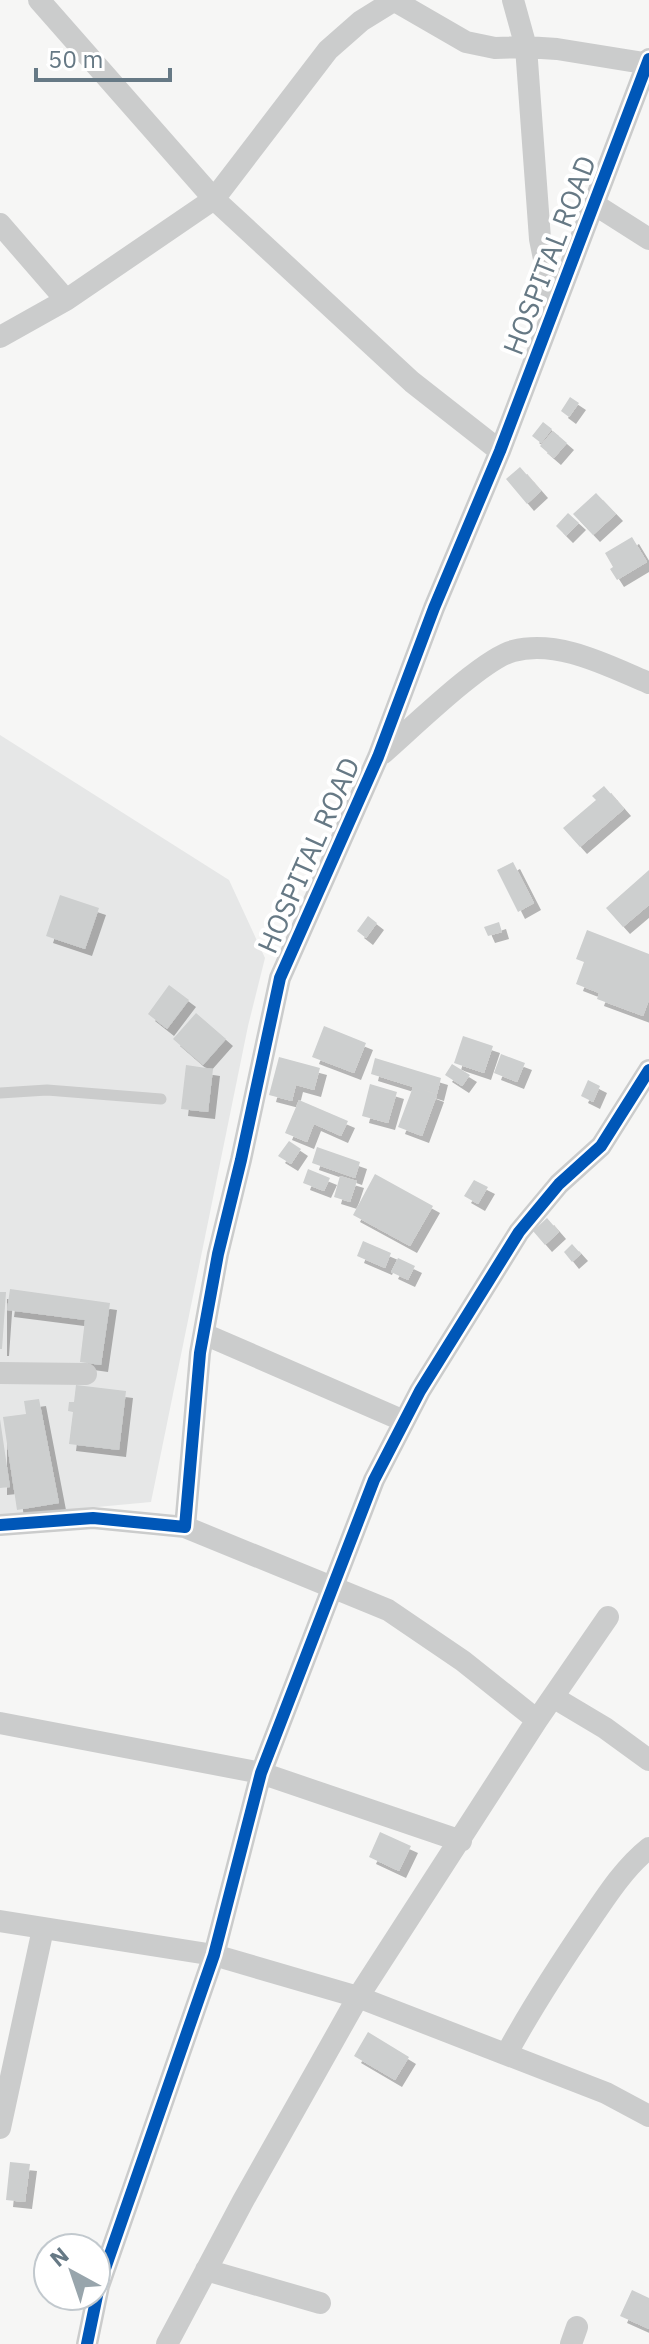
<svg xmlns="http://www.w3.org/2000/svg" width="649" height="2344" font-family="'IBM Plex Sans',sans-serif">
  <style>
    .built { fill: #e6e7e7 }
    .building { fill: #cdcfcf; filter: url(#shadow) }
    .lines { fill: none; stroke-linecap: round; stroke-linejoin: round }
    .service { stroke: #cbcccc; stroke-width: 11 }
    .minor { stroke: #cbcccc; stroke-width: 22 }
    .cycleway-casing { stroke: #fff; stroke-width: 17 }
    .cycleway { stroke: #0057b8; stroke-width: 12 }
    .labels { text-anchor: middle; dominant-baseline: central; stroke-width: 8; stroke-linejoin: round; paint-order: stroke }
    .street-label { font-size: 28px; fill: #667985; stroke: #fff }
  </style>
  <defs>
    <filter id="shadow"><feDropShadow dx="7" dy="7" stdDeviation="0" flood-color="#0004"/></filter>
  </defs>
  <rect width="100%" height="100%" fill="#f6f6f5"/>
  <path class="built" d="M0,735L229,880L265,958L248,1026L151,1502L0,1516Z"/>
  <path class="building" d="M570,397L579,403L569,417L561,411Z
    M543,422L552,429L541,443L532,436Z
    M553,431L567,443L554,458L540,446Z
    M520,467L541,491L527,504L506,479Z
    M596,493L616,514L593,535L573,514Z
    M568,513L579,523L566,536L556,526Z
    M632,537L647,562L617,580L610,569L613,567L605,553Z
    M604,786L624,809L580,847L563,828L596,800L592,796Z
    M513,862L534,903L518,912L497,870Z
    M649,870V905L623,927L606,908Z
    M60,895L99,908L85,949L46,936Z
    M368,916L377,923L366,938L357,931Z
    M499,922L502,932L488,936L484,927Z
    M587,930L649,954V1000L643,1016L597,999L599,993L576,984L584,962L576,959Z
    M169,985L189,1000L167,1029L148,1014Z
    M196,1013L226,1039L203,1065L173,1039Z
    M324,1026L366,1043L354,1073L312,1057Z
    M463,1036L493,1046L484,1073L454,1063Z
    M501,1054L525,1063L517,1082L494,1073Z
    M279,1057L320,1068L314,1090L296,1085L292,1101L269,1095Z
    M375,1058L441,1078L437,1094L421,1089L437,1095L422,1136L398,1127L413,1087L371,1074Z
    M452,1064L470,1075L462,1086L445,1075Z
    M186,1065L213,1069L208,1112L181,1109Z
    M588,1080L600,1086L593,1102L581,1096Z
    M370,1084L397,1092L388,1123L362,1116Z
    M299,1100L348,1121L341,1136L314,1124L307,1142L285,1133Z
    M289,1141L301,1149L291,1164L278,1156Z
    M317,1147L360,1162L355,1178L312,1163Z
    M308,1169L330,1178L324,1191L303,1183Z
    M375,1174L433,1206L410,1246L353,1215Z
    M340,1176L357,1181L350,1202L334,1197Z
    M474,1180L488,1187L478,1204L464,1196Z
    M547,1218L559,1232L545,1245L533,1231Z
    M363,1241L391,1253L385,1268L357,1256Z
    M572,1244L581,1254L572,1262L564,1252Z
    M398,1258L415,1266L408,1280L391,1272Z
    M10,1289L110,1303L101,1365L80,1362L85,1320L7,1310Z
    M0,1292H6L2,1349H0Z
    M76,1385L126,1391L119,1450L69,1444L73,1412L68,1411L69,1402H74Z
    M39,1399L59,1503L17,1510L3,1417L26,1414L24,1401Z
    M0,1419L10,1487L0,1488Z
    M380,1832L411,1846L399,1871L369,1857Z
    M368,2032L409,2057L395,2080L354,2056Z
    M10,2162L30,2164L25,2202L6,2200Z
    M632,2290L649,2298V2329L620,2316Z"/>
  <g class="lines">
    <path class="service" d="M0,1093L47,1090L161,1099"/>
    <path class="minor" d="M39,0L214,199L412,382L500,451
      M513,0L526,47L557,49L649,64
      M395,1L466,42L495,48L526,47L540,239L554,309
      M594,204L649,239
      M0,224L66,300
      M0,337L66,300L214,199L328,50L361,21L395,0
      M382,754C410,730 482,659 513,651C559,639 608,666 649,683
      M204,1334L404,1421
      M0,1373L86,1374
      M0,1525L93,1518L185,1527L200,1353L218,1254L241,1160L280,978L378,757L434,608L500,451L649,59
      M185,1527L388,1610L463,1661L537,1720
      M553,1697L605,1728L649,1760
      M0,1723L261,1773L461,1841
      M0,1921L214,1955L358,1997L606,2093L649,2116
      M507,2053C532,2007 560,1964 590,1920C607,1895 625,1867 649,1848
      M0,2128L43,1929
      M206,2270L320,2303
      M87,2344L99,2286L214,1955L261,1773L374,1480L420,1391L519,1232L559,1184L601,1146L649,1070
      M167,2344L243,2201L358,1997L537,1720L608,1617
      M571,2344L577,2327"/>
    <g class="cycleway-casing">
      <path id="cycleway" d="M0,1525L93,1518L185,1527L200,1353L218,1254L241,1160L280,978L378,757L434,608L500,451L649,59
        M87,2344L99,2286L214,1955L261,1773L374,1480L420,1391L519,1232L559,1184L601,1146L649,1070"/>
    </g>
    <use href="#cycleway" class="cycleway"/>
  </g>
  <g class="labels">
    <g class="street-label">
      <text transform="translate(549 255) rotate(-69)">HOSPITAL ROAD</text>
      <text transform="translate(308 855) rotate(-66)">HOSPITAL ROAD</text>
    </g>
  </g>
  <g transform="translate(72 2272) rotate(320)"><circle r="38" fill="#ffffff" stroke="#c2c9ce" stroke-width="2"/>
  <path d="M0-6L14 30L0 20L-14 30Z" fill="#98a5ac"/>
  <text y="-12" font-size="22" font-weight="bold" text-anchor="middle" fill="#667985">N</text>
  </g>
  <path d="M36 68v12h134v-12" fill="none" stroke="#667985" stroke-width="4"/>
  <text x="48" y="68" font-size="24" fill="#667985" stroke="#ffffff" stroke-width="6" paint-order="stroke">50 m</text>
</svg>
